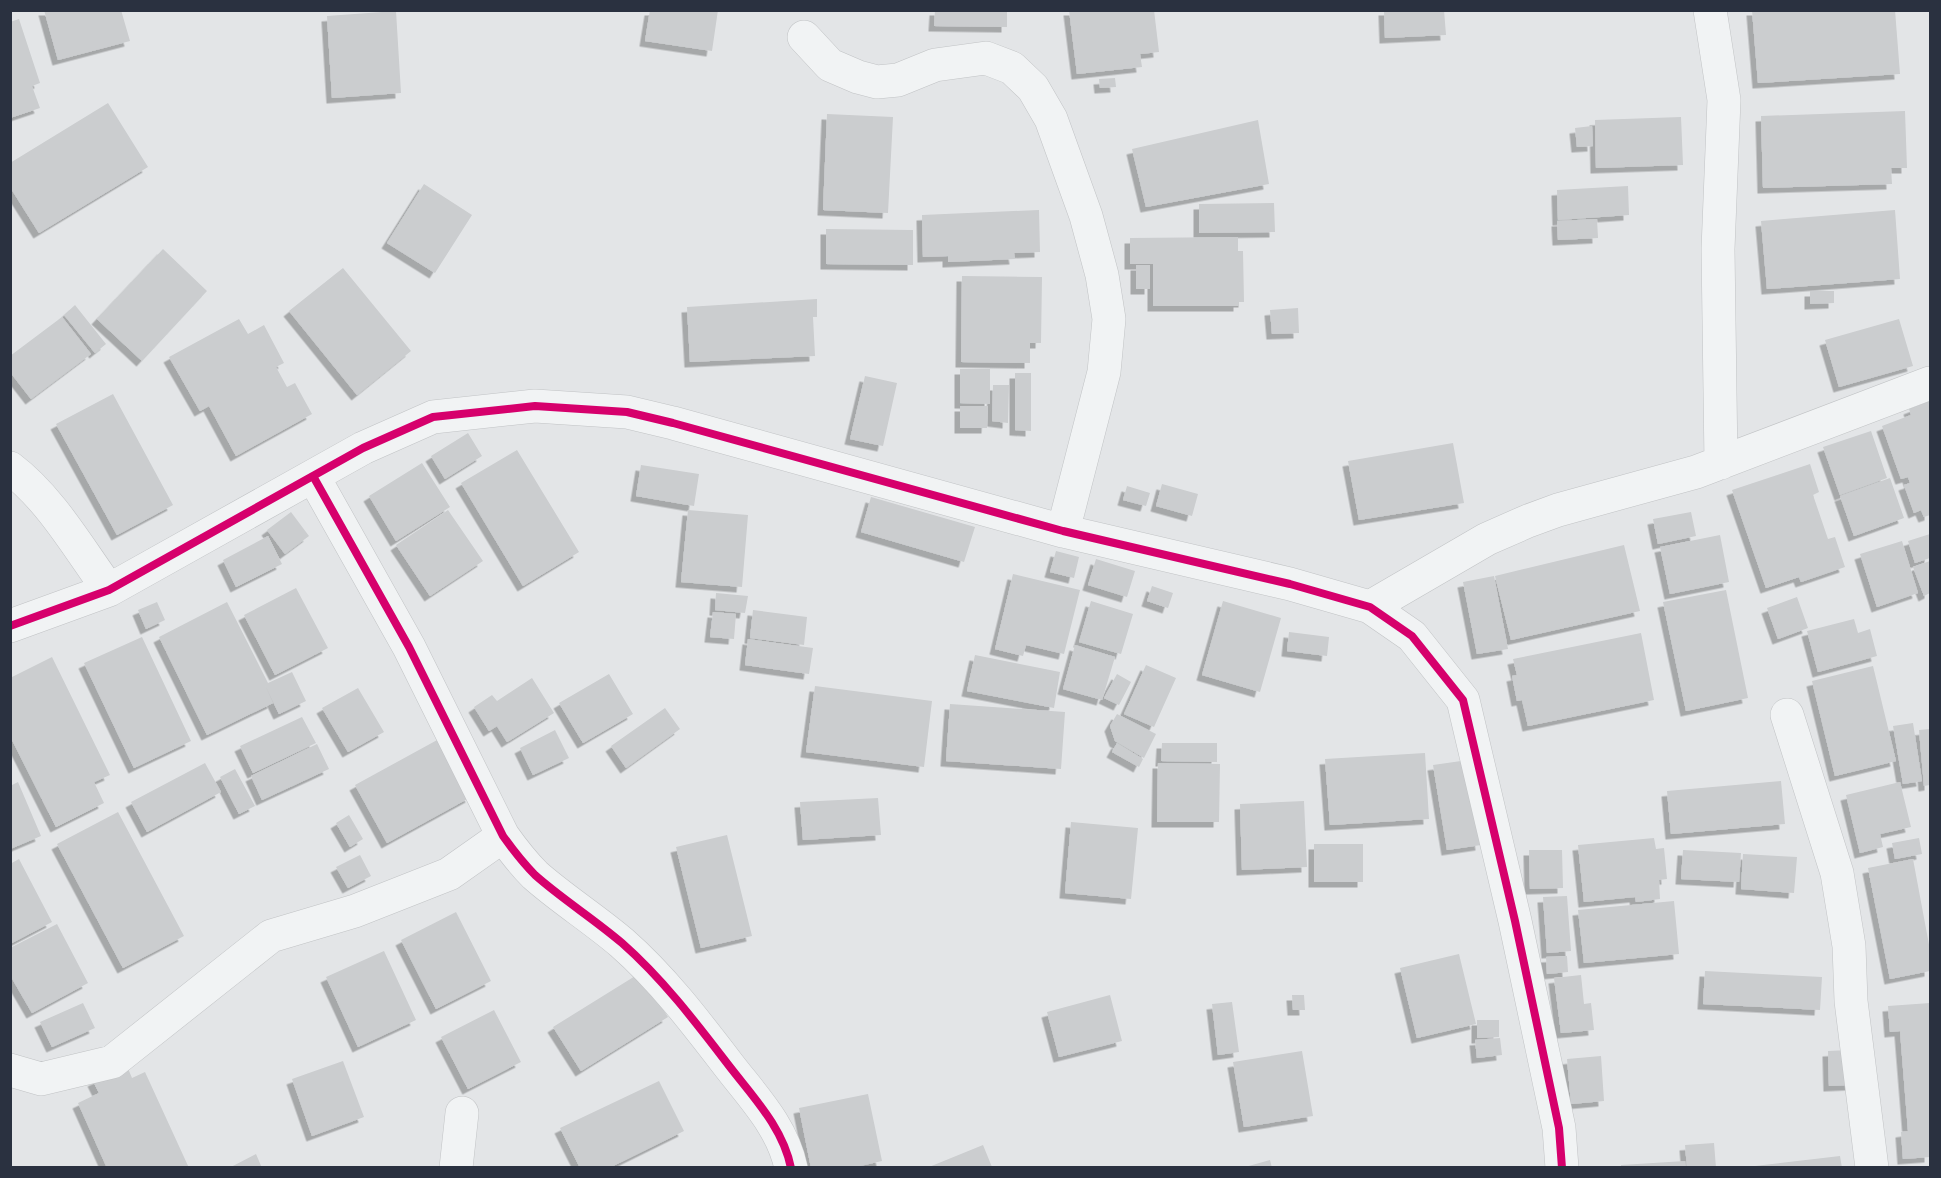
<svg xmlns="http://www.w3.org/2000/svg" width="1941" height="1178" font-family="'IBM Plex Sans',sans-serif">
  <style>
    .building { fill: #cbcdcf; filter: url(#shadow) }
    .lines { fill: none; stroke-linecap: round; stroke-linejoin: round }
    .minor-casing { stroke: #c1c3c5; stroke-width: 34 }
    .minor { stroke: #f1f3f4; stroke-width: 33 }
    .cycleway-casing { stroke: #f0f3f6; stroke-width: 11 }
    .cycleway { stroke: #d6006c; stroke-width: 8 }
  </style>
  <defs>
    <filter id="shadow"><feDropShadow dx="-5.5" dy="5.5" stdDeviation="0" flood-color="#0004"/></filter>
  </defs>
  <rect width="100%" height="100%" fill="#e3e5e7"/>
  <path class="building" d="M44,10H121L130,41L58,60Z
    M650,10H718L712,51L645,41Z
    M935,10H1007V27L934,26Z
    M1069,10H1154L1159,52L1140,54L1142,67L1077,74Z
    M1384,10H1444L1446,35L1385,38Z
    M1752,10H1895L1900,74L1758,83Z
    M396,11L401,93L332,98L327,16Z
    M19,19L40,83L32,86L40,108L10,118V22Z
    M1115,78L1116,87L1100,88L1099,79Z
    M108,103L148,167L39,233L10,187V163Z
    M1905,111L1907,168H1891L1892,184L1763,188L1761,116Z
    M827,114L893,117L888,213L823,210Z
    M1681,117L1683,165L1596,168L1595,120Z
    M1258,120L1269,184L1146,207L1132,149Z
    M1592,126L1593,146L1577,147L1575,128Z
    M424,184L472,215L435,273L387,243Z
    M1628,186L1629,215L1558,220L1557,190Z
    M1274,203L1275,232L1199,233V204Z
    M1039,210L1040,252L1014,253L1015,259L948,262V256L923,257L922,215Z
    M1895,210L1900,279L1767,289L1761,221Z
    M1597,219L1598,238L1558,240L1557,221Z
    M826,229L913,230V265L826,264Z
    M1238,237V251H1243L1244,302H1239V306H1153V264H1130V238Z
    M163,249L207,291L142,361L97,319Z
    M1136,265H1150V289H1136Z
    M343,268L411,351L357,395L289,311Z
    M962,276L1042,277L1041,343H1030V363L961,362Z
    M1810,291H1834V303L1810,304Z
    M817,299V317H813L815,356L690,362L687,307Z
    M75,305L106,344L95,353L64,315Z
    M1298,308L1299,333L1272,334L1270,310Z
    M62,317L91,354L31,399L10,372V356Z
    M239,319L248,334L264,325L284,363L276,367L287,387L295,383L312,414L236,456L209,406L200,411L169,357Z
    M1899,319L1913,366L1839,387L1825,340Z
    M960,369H990V404L960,403Z
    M1015,373H1031V431L1015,430Z
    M865,376L897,383L883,446L850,439Z
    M993,385H1009L1008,423L992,421Z
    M113,394L173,505L117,535L56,424Z
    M1930,401V515L1924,517L1921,510L1914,513L1904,485L1910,483L1908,477L1901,479L1882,426L1911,415L1909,409Z
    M960,406H988L987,428H960Z
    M1871,431L1887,478L1840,495L1823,447Z
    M468,433L482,456L445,479L431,456Z
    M1453,443L1464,503L1359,520L1348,461Z
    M517,450L579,552L523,586L461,483Z
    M422,463L450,507L396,541L369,496Z
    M1810,464L1819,492L1813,495L1828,539L1835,537L1845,567L1801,582L1799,577L1766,588L1732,490Z
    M641,465L699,474L694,506L636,496Z
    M1890,478L1904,518L1854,536L1840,496Z
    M1162,484L1198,494L1192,516L1156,506Z
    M1127,486L1150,493L1146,506L1123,500Z
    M871,497L975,527L964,562L861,532Z
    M448,510L483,561L430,596L396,545Z
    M688,510L748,515L742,587L681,582Z
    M291,512L309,536L285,554L267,530Z
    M1691,512L1696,536L1658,544L1653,519Z
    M1930,534V558L1915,563L1908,541Z
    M1720,535L1729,582L1670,594L1660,547Z
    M268,536L282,564L236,587L223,560Z
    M1902,541L1918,593L1877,607L1860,554Z
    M1624,545L1640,611L1511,640L1495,576Z
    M1056,551L1079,557L1074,578L1050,572Z
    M1096,559L1135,571L1127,597L1088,585Z
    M1930,561V593L1924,596L1913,567Z
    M1013,574L1080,590L1064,654L1026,645L1023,656L995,649Z
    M1494,576L1508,649L1477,654L1463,582Z
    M1152,586L1173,593L1168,608L1147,601Z
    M296,588L328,648L275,675L244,615Z
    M1726,590L1748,698L1686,711L1663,602Z
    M716,593L748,596L745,613L715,610Z
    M1797,597L1808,628L1778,639L1767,608Z
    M1091,601L1133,614L1121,654L1079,642Z
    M1223,601L1281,618L1260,692L1202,675Z
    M157,602L165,620L146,629L138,610Z
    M227,602L268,683L292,672L306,701L279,714L265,685L273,703L207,735L159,637Z
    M753,610L807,617L804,645L750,638Z
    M713,612L736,614L734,639L710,637Z
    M1854,619L1858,633L1870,629L1877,656L1818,672L1807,631Z
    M1289,632L1329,637L1327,656L1287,651Z
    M1641,633L1654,700L1528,726L1522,700L1517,701L1512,676L1517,675L1513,659Z
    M142,637L191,741L134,768L84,663Z
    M748,639L813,648L809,674L745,665Z
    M1075,645L1115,657L1102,700L1063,689Z
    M975,655L1060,672L1054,708L967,691Z
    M52,657L110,775L94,782L104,803L56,827L10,736V678Z
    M1146,665L1176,678L1154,727L1124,714Z
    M1873,666L1896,761L1835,776L1812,681Z
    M609,674L633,714L583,743L559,703Z
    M1117,674L1131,682L1119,705L1104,698Z
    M532,678L554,713L507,742L497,726L489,731L474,707L492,695L497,701Z
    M815,686L932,701L924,767L806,752Z
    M358,688L384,732L348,752L322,708Z
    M950,704L1065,712L1061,769L946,761Z
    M665,708L680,729L626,768L611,746Z
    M1117,714L1156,734L1144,758L1115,741L1110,726Z
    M302,717L316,743L253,773L240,746Z
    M1913,723L1922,781L1903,784L1893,726Z
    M1930,729V785L1924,786L1919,730Z
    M555,730L569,758L533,775L520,748Z
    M439,739L471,797L387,843L355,785Z
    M1117,743L1143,759L1139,767L1112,752Z
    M1162,743H1217V762L1161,761Z
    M317,744L329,769L262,800L251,776Z
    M1425,753L1429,819L1330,825L1325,759Z
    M1468,760L1481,845L1447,850L1433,765Z
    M205,763L221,792L147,832L131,802Z
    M1158,763L1220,764L1219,822H1157Z
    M235,769L255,806L239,814L220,777Z
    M1781,781L1785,824L1671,834L1667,791Z
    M18,782L41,836L10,849V786Z
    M1900,782L1911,827L1880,834L1883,847L1860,853L1846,795Z
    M878,798L881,835L803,840L800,802Z
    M1304,801L1307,867L1242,870L1240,804Z
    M118,812L184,936L123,968L57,844Z
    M349,815L363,839L350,847L336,823Z
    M1071,822L1138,828L1131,899L1065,893Z
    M727,835L752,936L701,948L676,847Z
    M1654,838L1656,849L1664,848L1667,879L1659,880L1660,899L1636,902L1635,897L1584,902L1578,845Z
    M1919,838L1922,854L1895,859L1892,843Z
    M1314,844H1363V882H1314Z
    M1529,850H1562L1563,888L1530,889Z
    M1683,850L1741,853L1739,882L1681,879Z
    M1743,854L1797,857L1794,893L1741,889Z
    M360,855L371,876L348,888L336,867Z
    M19,859L52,922L10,944V864Z
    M1913,859L1930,950V971L1890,979L1868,868Z
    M1567,896L1571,951L1547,953L1543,897Z
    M1674,901L1679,954L1584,963L1578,910Z
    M456,912L491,981L436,1009L401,940Z
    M57,924L88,983L32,1013L10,975V948Z
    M384,951L416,1020L358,1047L326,977Z
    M1459,954L1476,1024L1417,1038L1400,968Z
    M1567,956L1568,972L1547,974L1546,957Z
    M1705,971L1822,977L1820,1010L1703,1004Z
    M640,973L668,1017L581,1071L553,1027Z
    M1581,975L1584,1004L1591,1003L1594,1030L1561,1033L1554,978Z
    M1110,995L1122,1041L1059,1057L1047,1012Z
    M1292,995H1304L1305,1010H1293Z
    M1232,1002L1239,1052L1218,1055L1212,1004Z
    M83,1003L95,1028L52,1047L40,1022Z
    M1930,1003V1157L1903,1159L1901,1132L1908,1131L1900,1031L1890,1032L1888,1006Z
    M494,1010L521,1062L468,1089L441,1037Z
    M1477,1020H1499V1037L1477,1038Z
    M1500,1038L1502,1055L1477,1058L1475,1040Z
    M1850,1050L1851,1085L1829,1086L1828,1051Z
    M1302,1051L1313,1116L1244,1127L1233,1062Z
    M1601,1056L1604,1101L1571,1104L1567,1059Z
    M343,1061L364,1117L312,1136L292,1079Z
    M127,1066L132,1078L145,1072L189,1168H107L78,1103L99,1093L93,1081Z
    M659,1081L684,1131L609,1168H580L560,1128Z
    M868,1094L882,1161L851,1168H811L799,1108Z
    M1714,1143L1716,1168H1687L1685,1145Z
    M983,1145L992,1167H929Z
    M256,1154L262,1168H229Z
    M1840,1156L1842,1168H1755V1166Z
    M1270,1160L1272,1168H1245V1167Z
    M1685,1161L1686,1168H1621V1165Z"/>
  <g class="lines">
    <g class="minor-casing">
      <path id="minor" d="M1710,10L1724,100L1718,249L1721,463
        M804,37L830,65L858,77L877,82L898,80L935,65L986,58L1012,68L1033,88L1051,119L1086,216L1102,275L1109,319L1104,372L1063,531
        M10,468C51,499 79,549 109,590
        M313,476L409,647L503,836C513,850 523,863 535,875C562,899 594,919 622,943C663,979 697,1024 730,1067C754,1098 783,1128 791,1168
        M1370,607L1487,539L1528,521L1558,510L1696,472L1930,383
        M10,626L109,590L363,448L433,417L535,406L627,412L673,423L1063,531L1290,584L1370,607L1412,636L1463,700L1515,921L1559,1128L1562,1168
        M1787,715L1837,873L1849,946L1851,1001L1872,1168
        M10,1070L41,1079L112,1062L271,936L355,911L449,874L503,836
        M456,1168L462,1113"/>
    </g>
    <use href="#minor" class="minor"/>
    <g class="cycleway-casing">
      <path id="cycleway" d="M313,476L409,647L503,836C513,850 523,863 535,875C562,899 594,919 622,943C663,979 697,1024 730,1067C754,1098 783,1128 791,1168
        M10,626L109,590L363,448L433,417L535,406L627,412L673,423L1063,531L1290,584L1370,607L1412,636L1463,700L1515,921L1559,1128L1562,1168"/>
    </g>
    <use href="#cycleway" class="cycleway"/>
  </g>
  <rect width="1941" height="1178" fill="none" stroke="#2a3140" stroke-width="24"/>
</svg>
